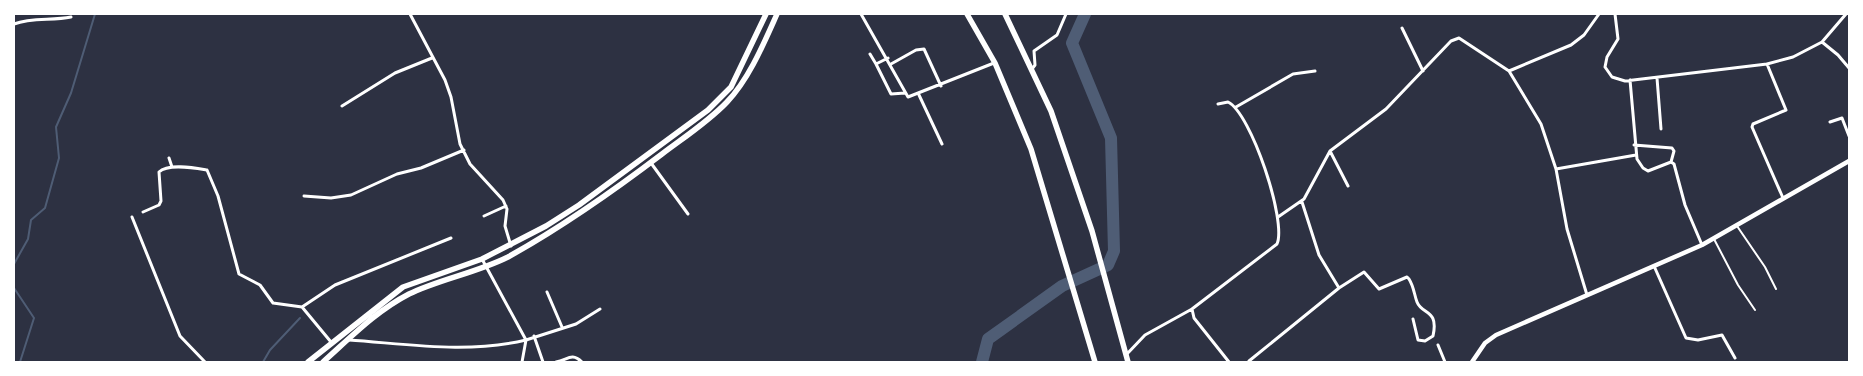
<svg xmlns="http://www.w3.org/2000/svg" width="1863" height="376" font-family="'Source Sans 3',sans-serif">
  <style>
    .lines { fill: none; stroke-linecap: round; stroke-linejoin: round }
    .stream { stroke: #4f5d75; stroke-width: 2 }
    .river { stroke: #4f5d75; stroke-width: 12 }
    .service { stroke: #fff; stroke-width: 2 }
    .minor { stroke: #fff; stroke-width: 3 }
    .tertiary { stroke: #fff; stroke-width: 4.5 }
    .trunk { stroke: #fff; stroke-width: 5.5 }
  </style>
  <rect width="100%" height="100%" fill="#2d3142"/>
  <g class="lines">
    <path class="stream" d="M14,264L28,239L31,220L45,208L59,158L56,127L71,93L95,14
      M14,288L34,318L20,362
      M263,362L270,350L300,318"/>
    <path class="river" d="M982,362L988,339L1062,286L1108,265L1114,251L1111,138L1072,43L1085,14"/>
    <path class="service" d="M1737,226L1765,267L1776,289
      M1714,239L1738,285L1755,310"/>
    <path class="minor" d="M410,14L445,80L451,97L460,144L470,164L503,200L507,209L505,226L511,246
      M861,14L908,97L994,63
      M1615,14L1618,39L1607,57L1605,67L1612,77L1625,81L1767,64L1793,57L1822,42L1846,14
      M14,24C32,17 52,21 71,17
      M1402,28L1423,71
      M1822,42L1838,55L1849,68
      M870,54L876,64L888,58
      M876,64L891,94L905,93
      M891,64L916,50L924,49L941,86
      M1767,64L1786,110L1753,124L1752,127L1783,198
      M1032,69L1035,65L1034,51L1057,35L1066,14
      M1509,71L1571,45L1584,35L1599,14
      M1657,78L1661,129
      M1630,80L1637,159L1643,168L1648,171L1671,162L1674,164L1685,205L1702,245
      M919,95L942,144
      M1218,104L1228,102C1251,113 1287,221 1277,244L1192,309L1194,318L1229,362
      M342,106L395,73L432,58
      M1236,107L1293,74L1315,71
      M1830,122L1842,118L1849,136
      M1634,145L1672,148L1674,151L1671,162
      M1330,151L1348,186
      M169,158L172,167
      M651,163L688,214
      M1556,169L1636,155
      M304,196L331,198L351,195L397,174L421,168L464,150
      M1302,202L1319,255L1339,288
      M143,212L159,205L161,201L159,172C168,163 195,168 207,170L218,196L239,274L260,285L273,303L302,307L331,342
      M484,216L506,206
      M132,217L180,336L205,362
      M1278,217L1304,199L1330,151L1386,109L1451,41L1459,38L1509,71L1541,124L1556,169L1567,229L1587,295
      M482,259L526,340L576,324L600,309
      M1654,266L1686,338L1698,340L1722,335L1735,358
      M547,292L562,327
      M302,307L335,285L451,238
      M534,336L543,362
      M349,340C408,344 467,354 526,340L522,362
      M1438,345L1445,362
      M1126,355L1145,335L1192,309
      M1249,361L1339,288L1364,272L1379,289L1407,277L1409,279C1414,287 1414,294 1417,302C1422,315 1439,309 1433,336L1425,341L1418,340L1413,319
      M556,362C568,360 571,352 582,362"/>
    <path class="tertiary" d="M1472,362L1485,343L1496,335L1702,245L1849,161"/>
    <path class="trunk" d="M967,14L995,63L1031,149L1095,362
      M1005,14L1051,111L1092,231L1128,362
      M308,362L403,287L482,259L546,226L579,205L708,110L731,87L766,14
      M323,362C350,338 376,311 409,294C440,279 476,273 508,257C562,227 612,192 662,154C683,138 708,122 727,102C749,79 764,43 777,14"/>
  </g>
  <rect width="1863" height="376" fill="none" stroke="#ffffff" stroke-width="30"/>
</svg>
